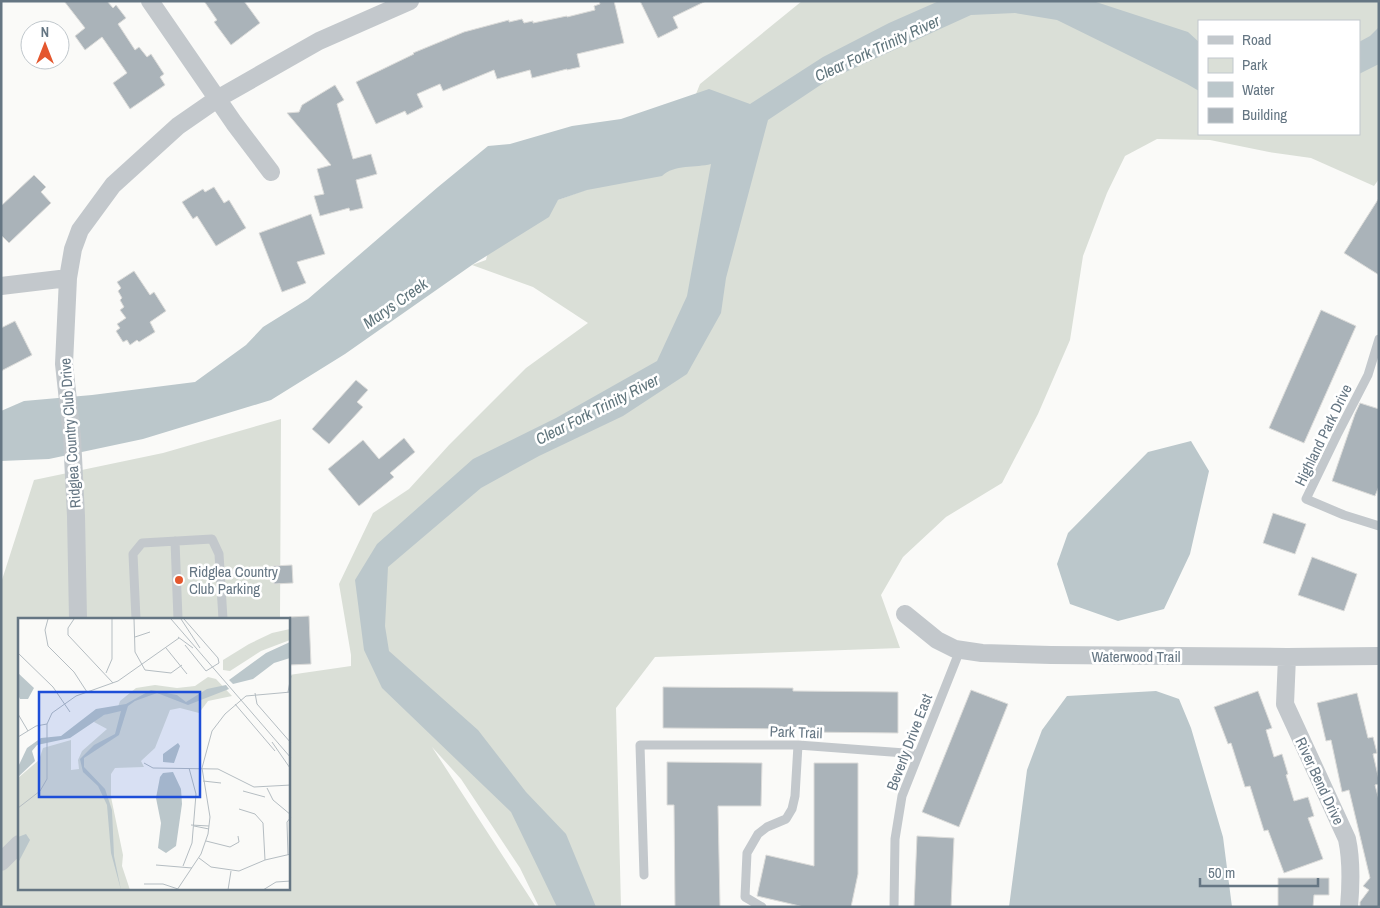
<svg xmlns="http://www.w3.org/2000/svg" width="1380" height="908" font-family="'Archivo Narrow',sans-serif">
  <style>
    .green { fill: #dadfd7; fill-rule: evenodd }
    .water { fill: #bbc7cb }
    .building { fill: #aab3b9; stroke: #dcdcda }
    .lines { fill: none; stroke-linecap: round; stroke-linejoin: round }
    .service { stroke: #c3c8cc; stroke-width: 9 }
    .minor { stroke: #c3c8cc; stroke-width: 18 }
    .poi-dot { fill: #e4572e; stroke: #fff; stroke-width: 2 }
    .labels { text-anchor: middle; dominant-baseline: central; stroke-width: 5; stroke-linejoin: round; paint-order: stroke }
    .street-label { font-size: 15px; fill: #657683; stroke: #fff }
    .poi-label { font-size: 15px; fill: #657683; stroke: #fff; text-anchor: start }
    .water-label { font-size: 16px; font-style: italic; fill: #60757c; stroke: #fff }
    .inset-road { fill: none; stroke: #b5bdc2; stroke-width: 1 }
    .view { fill: #1d4ed8; fill-opacity: 0.15; stroke: #1d4ed8; stroke-width: 2.5 }
    .inset-edge { fill: none; stroke: #657683; stroke-width: 2.5 }
  </style>
  <rect width="100%" height="100%" fill="#fafaf8"/>
  <path class="green" d="M802,1H1379V179L1374,186L1311,158L1269,152L1210,140L1157,139L1125,156L1107,193L1083,256L1070,340L1038,414L1002,483L946,517L903,557L881,595L900,648L655,657L616,708L621,907H539L520,868L461,779L432,747L536,907H1V583L34,480L163,453L281,419L280,619H19V889H289V675L351,666V655L339,584L373,513L409,489L449,445L526,368L588,323L533,287L472,265L486,260L495,223L670,159L700,84ZM1199,21H1359V134H1199Z"/>
  <path class="water" d="M939,1H1093L1188,32L1199,42V91L1187,84L1057,20L1015,13L971,15L828,80L768,120L726,278L721,313L687,374L623,416L539,456L481,488L388,567L385,626L389,651L478,730L526,792L566,834L596,907H557L511,812L382,688L364,650L355,580L377,544L473,459L556,418L657,361L687,296L711,164C696,168 674,164 662,176L587,190L558,200L549,217L472,265L345,354L271,400L143,439L49,459L1,461V411L24,401L92,395L195,382L246,345L263,327L308,299L438,187L488,146L510,144L572,126L621,119L709,89L750,104L823,57L889,23Z
    M1379,27V64L1359,74V42L1370,36Z
    M1191,441L1209,471L1190,554L1164,609L1118,621L1070,604L1057,564L1068,533L1148,452Z
    M1156,691L1179,699L1191,728L1223,837L1232,907H1009L1027,770L1042,730L1067,696Z"/>
  <path class="building" d="M64,1H107L113,8L116,5L126,18L118,24L135,50L139,47L147,57L151,54L164,74L160,77L165,85L130,109L113,83L127,73L102,37L85,50L75,36L85,28Z
    M204,1H244L260,23L231,45L214,22L217,20Z
    M599,1H614L624,43L577,54L580,67L567,70V69L532,78L530,70L497,79L494,70L443,91L440,84L417,94L423,107L407,115L405,111L376,124L356,82L414,54L413,53L464,32L509,20V22L522,19L524,23L533,21V23L567,16V17L595,10L594,6L600,4Z
    M640,1H706L673,17L678,28L658,38Z
    M335,85L344,100L337,104L353,159L371,154L377,174L356,180L363,208L350,211L349,208L320,216L314,196L324,194L317,169L331,165L287,113L299,112L302,105Z
    M34,175L46,187L41,192L51,203L9,243L1,235V206Z
    M214,187L224,203L229,200L246,228L216,246L197,216L193,219L182,202L203,189L205,192Z
    M1379,198V275L1344,253Z
    M311,214L325,254L297,262L306,283L282,292L259,233Z
    M134,271L150,295L154,292L166,311L150,322L155,332L139,342L137,340L130,345L127,340L123,342L116,331L120,328L117,324L126,318L120,310L124,307L120,300L122,298L118,291L121,288L117,282Z
    M1321,310L1356,326L1304,443L1269,428Z
    M15,321L32,355L1,371V328Z
    M356,380L368,390L357,402L363,407L329,444L312,429Z
    M1360,403L1379,409V486L1375,496L1332,481L1355,414Z
    M404,438L415,452L390,473L394,477L359,506L328,469L363,440L379,459Z
    M1273,513L1306,524L1295,554L1263,543Z
    M1312,557L1357,574L1344,611L1298,595Z
    M292,565L293,583L274,584L273,566Z
    M309,616L311,664L289,665V617Z
    M663,687L793,688V691L898,692V733L803,732V729L663,728Z
    M971,690L1008,704L959,827L922,812Z
    M1258,691L1272,728L1266,730L1274,757L1282,754L1288,774L1286,775L1294,801L1308,797L1314,816L1308,818L1323,859L1284,873L1268,830L1264,831L1250,786L1245,787L1231,743L1228,744L1214,707Z
    M1357,693L1368,738L1373,737L1377,753L1373,754L1379,780V784L1375,785L1379,800V907H1360V902L1369,890L1363,886L1370,878L1349,790L1342,792L1331,740L1326,741L1317,703Z
    M667,762L762,763L761,806H718L720,907H675L674,805H667Z
    M814,763H858V874L851,907H804L757,896L766,855L814,866Z
    M917,836L954,838L951,907H914Z
    M1278,878H1329V895H1314L1313,907H1278Z"/>
  <g class="lines">
    <path class="service" d="M1379,339L1368,375L1337,435L1306,499L1344,515L1379,526
      M175,541L178,619
      M136,619L133,554L142,543L212,539L219,554L223,619
      M644,875L640,745H798L918,754
      M762,907L745,897L747,853L758,834L767,827L786,819L792,809L795,796L798,745
      M894,907L895,839L902,796L960,650"/>
    <path class="minor" d="M150,1L234,123L271,172
      M1,286L68,278
      M905,614L937,640L955,649L982,653L1051,655L1287,657L1379,656
      M78,619L76,516L72,437L64,364L68,278L73,249L80,230L113,185L178,126L217,99L319,41L410,1
      M1287,657L1285,704L1347,839C1352,862 1351,884 1349,907
      M1,862L19,844"/>
  </g>
  <circle class="poi-dot" cx="179" cy="580" r="5"/>
  <g class="labels">
    <g class="street-label">
      <text transform="translate(70 433) rotate(-94)">Ridglea Country Club Drive</text>
      <text transform="translate(1323 435) rotate(-64)">Highland Park Drive</text>
      <text x="1136" y="656">Waterwood Trail</text>
      <text transform="translate(796 732) rotate(2)">Park Trail</text>
      <text transform="translate(909 742) rotate(-69)">Beverly Drive East</text>
      <text transform="translate(1320 781) rotate(65)">River Bend Drive</text>
    </g>
    <g class="poi-label">
      <text x="189" y="571">Ridglea Country<tspan x="189" dy="17">Club Parking</tspan></text>
    </g>
    <g class="water-label">
      <text transform="translate(877 48) rotate(-25)">Clear Fork Trinity River</text>
      <text transform="translate(395 303) rotate(-35)">Marys Creek</text>
      <text transform="translate(597 409) rotate(-27)">Clear Fork Trinity River</text>
    </g>
  </g>
  <g transform="translate(18 618)">
    <rect width="272" height="272" fill="#fafaf8"/>
    <path d="M272,11V22L243,33L212,53L205,52V42L231,26L254,15ZM190,59L198,61L214,78L190,83L181,95L162,90L152,92L137,130L123,143L126,149L97,150L93,156V179L105,237L104,248L112,272H0V160L21,142L25,130L53,122V152L61,151L60,142L64,133L89,111L76,104L78,100L99,92L102,83L118,70L137,67L159,70L177,68Z" fill="#dadfd7"/>
    <path d="M272,24V40L256,45L235,61L215,66L211,62L248,35ZM0,55L16,70L10,81H2L0,77ZM208,67L211,71L170,87L139,75L117,83L110,88L101,117L66,140V149L87,171L94,192L96,238L103,272L93,235L89,187L80,168L65,154L62,141L76,127L97,116L103,93L86,97L52,120L19,127L14,133L17,143L0,159V149L9,130L23,120L43,118L78,91L108,86L133,72L159,77L168,84L189,71ZM160,125L162,128L156,145L145,144V136ZM155,154L163,171L164,186L158,228L148,235L140,230L143,205L138,180L142,159L145,155ZM8,216L12,222L0,245V219Z" fill="#bbc7cb"/>
    <path class="inset-road" d="M30,1L27,12L30,28L56,54L69,74M56,1L50,10V17L95,65M116,1L117,34L127,52L153,55L164,47M153,1L273,140M163,1L182,30M166,1L200,40L201,45L188,53L167,27M117,19L132,14M160,19L175,30M148,30L169,56M0,35L35,69L52,94M88,55L94,41V1M270,74L273,58M237,75L239,86L273,125M217,86L257,133M0,96L10,113M0,119L18,108L29,106M254,124L272,150M126,145L135,150L200,151L236,169L273,167M185,163L203,165M249,170L255,182L273,197M225,173L247,179M0,190L22,173L29,161V106L34,95L58,78L100,63L161,20M221,191L237,196L245,205L247,242M173,207L191,208M176,208L191,211M188,223L212,229L221,224L220,218M270,237L269,204L273,199M181,240L193,249L221,253L247,242L273,236M138,247L174,250M165,248L174,225L178,176L171,150M126,266H145L160,271M159,272L183,236L190,216L192,199L184,150L194,113L207,96L228,78L273,74M210,272L213,253M245,272L258,264L273,263"/>
    <path class="view" d="M21,74H182V179H21Z"/>
    <rect width="272" height="272" class="inset-edge"/>
  </g>
  <rect width="1380" height="908" fill="none" stroke="#657683" stroke-width="5"/>
  <rect x="1198" y="20" width="162" height="115" fill="#ffffff" stroke="#c1c8cd"/>
  <rect x="1208" y="36" width="25" height="8" fill="#c3c8cc" stroke="#c1c8cd"/>
  <text x="1242" y="45" font-size="15" fill="#657683">Road</text>
  <rect x="1208" y="58" width="25" height="15" fill="#dadfd7" stroke="#c1c8cd"/>
  <text x="1242" y="70" font-size="15" fill="#657683">Park</text>
  <rect x="1208" y="82" width="25" height="15" fill="#bbc7cb" stroke="#c1c8cd"/>
  <text x="1242" y="95" font-size="15" fill="#657683">Water</text>
  <rect x="1208" y="108" width="25" height="15" fill="#aab3b9" stroke="#c1c8cd"/>
  <text x="1242" y="120" font-size="15" fill="#657683">Building</text>
  <g transform="translate(45 45)"><circle r="24" fill="#ffffff" stroke="#c1c8cd"/>
  <path d="M0-4L9 19L0 12L-9 19Z" fill="#e4572e"/>
  <text y="-8" font-size="14" font-weight="bold" text-anchor="middle" fill="#657683">N</text>
  </g>
  <path d="M1200 878v8h118v-8" fill="none" stroke="#657683" stroke-width="2.5"/>
  <text x="1208" y="878" font-size="15" fill="#657683" stroke="#ffffff" stroke-width="4" paint-order="stroke">50 m</text>
</svg>
